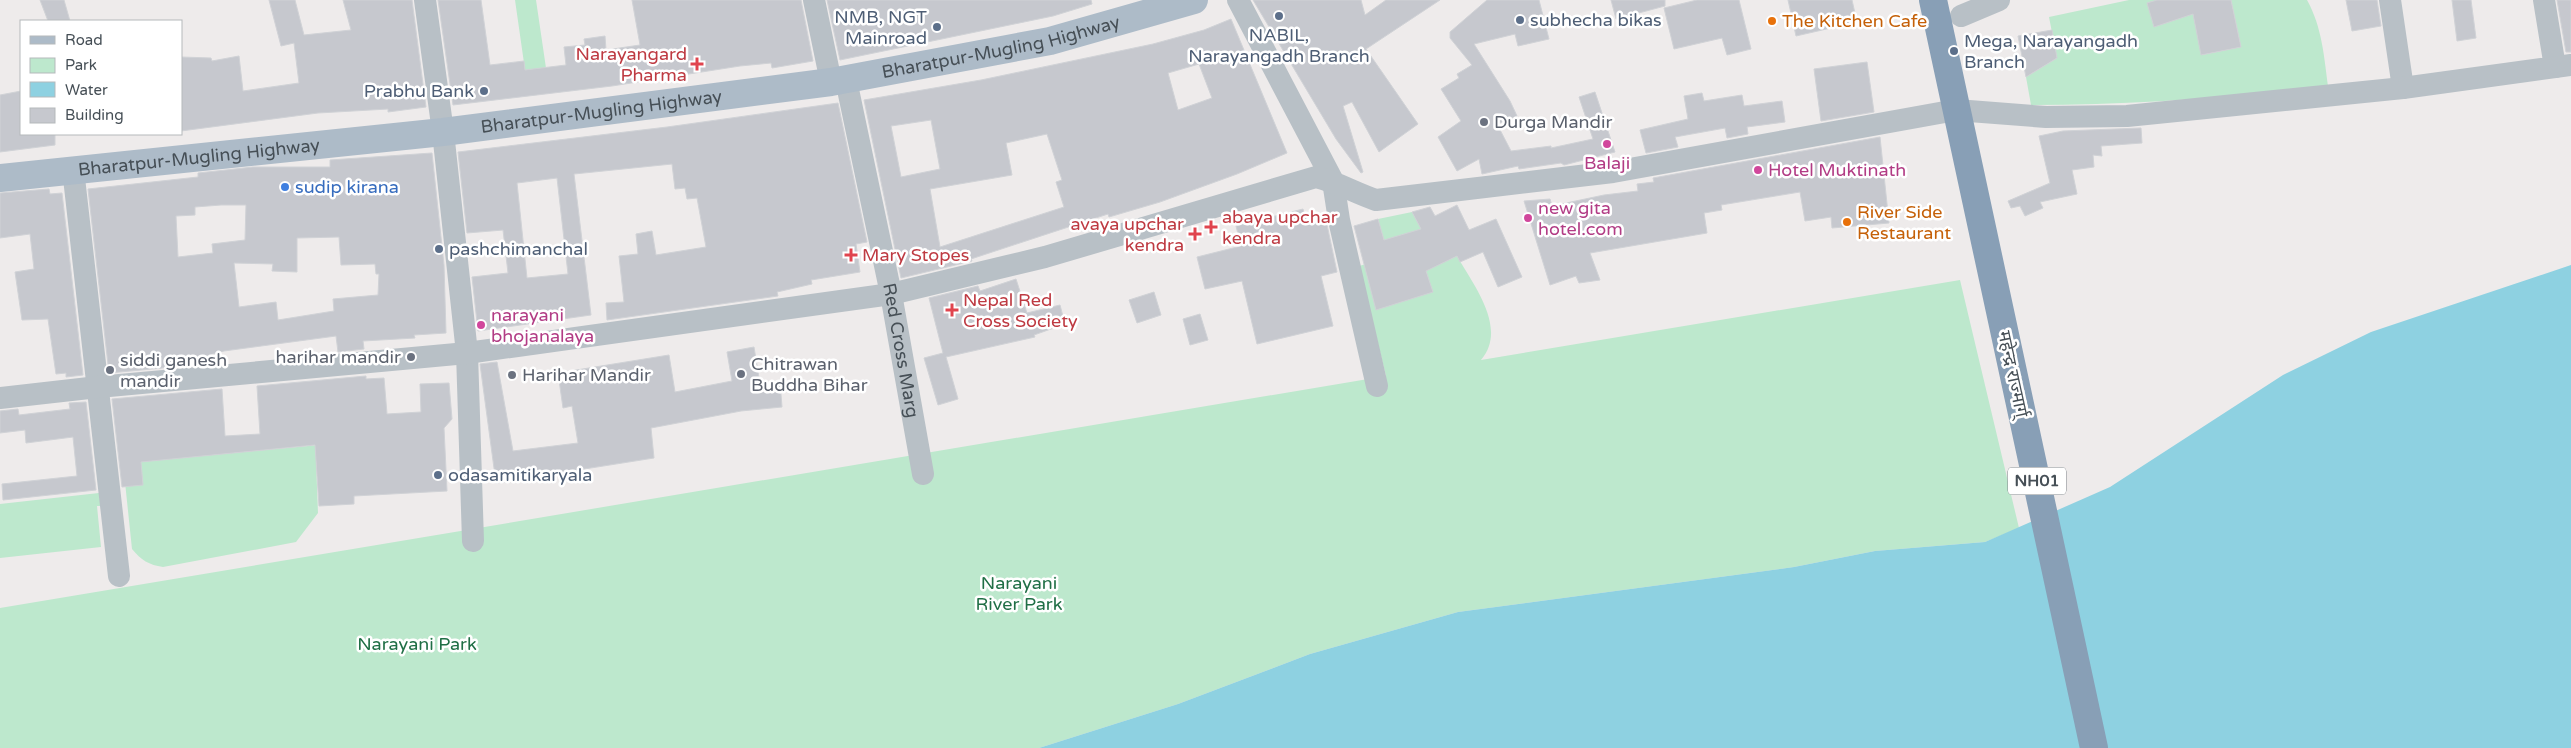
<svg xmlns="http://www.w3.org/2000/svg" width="2571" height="748" font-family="'Varela Round','Noto Sans Devanagari',sans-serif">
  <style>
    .green { fill: #bde8cd }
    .water { fill: #8ed1e1 }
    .building { fill: #c6c8ce; stroke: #d0d2d6; fill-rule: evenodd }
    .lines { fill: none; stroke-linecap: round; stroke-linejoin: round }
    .minor { stroke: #b8c0c6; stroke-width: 22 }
    .major { stroke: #adbbc8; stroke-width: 28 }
    .highway { stroke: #889fb6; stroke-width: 28 }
    .service-dot { fill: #5c6f8a; stroke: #fff; stroke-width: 2 }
    .food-dot { fill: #e8710a; stroke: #fff; stroke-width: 2 }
    .health-dot { fill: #e0444e; stroke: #fff; stroke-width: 2 }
    .worship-dot { fill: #6b7280; stroke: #fff; stroke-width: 2 }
    .hotel-dot { fill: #d1479c; stroke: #fff; stroke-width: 2 }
    .shop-dot { fill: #3f7fe0; stroke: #fff; stroke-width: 2 }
    .labels { text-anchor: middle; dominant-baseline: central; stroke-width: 5; stroke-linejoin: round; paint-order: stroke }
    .shield { fill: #fff; stroke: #7e8489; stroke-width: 1 }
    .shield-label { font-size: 16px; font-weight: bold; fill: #464f56 }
    .service-label { font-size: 18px; fill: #4e5e75; stroke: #fff; text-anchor: start }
    .food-label { font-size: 18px; fill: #c56008; stroke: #fff; text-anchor: start }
    .street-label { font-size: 18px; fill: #464f56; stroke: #fff }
    .health-label { font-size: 18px; fill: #be3a42; stroke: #fff; text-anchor: start }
    .worship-label { font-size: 18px; fill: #5b616d; stroke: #fff; text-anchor: start }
    .hotel-label { font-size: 18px; fill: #b23c85; stroke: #fff; text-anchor: start }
    .shop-label { font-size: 18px; fill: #366cbe; stroke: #fff; text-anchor: start }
    .park-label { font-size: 18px; fill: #206f46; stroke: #fff }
  </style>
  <rect width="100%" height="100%" fill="#eeebeb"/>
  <path class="green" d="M515,0H536L546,68L525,70Z
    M2129,0H2190L2202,55L2241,47L2231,0H2307C2322,27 2324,56 2328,86C2229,98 2130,105 2031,105L2026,77L2057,58L2049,17Z
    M1412,212L1440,264L1457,256C1474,286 1508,328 1481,360L1960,280L2019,528L1985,542L1875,551L1794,567L1458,612L1310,654L1178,704L1039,748H0V608L1386,376L1359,266L1413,251L1384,240L1378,219Z
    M319,445L316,461L318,513L296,542L163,567C149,565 141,560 132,549L123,463Z
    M99,493L101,506H97L101,547L0,558V504Z"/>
  <path class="water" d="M2571,265V748H1039L1178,704L1310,654L1458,612L1794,567L1875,551L1985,542L2110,487L2283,375L2371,332Z"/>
  <path class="building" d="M40,0H64L70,21H48Z
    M269,0H295L304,35L351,30L343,0H412L426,107L388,112V109L318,113L181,131V57L211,58L212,61L239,56L243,91L299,83L294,43L281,46Z
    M438,0H481L490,65L524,61L525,70L566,65L564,47L585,45L584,39L605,36L606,50L640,45L632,0H801L813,61L772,68L771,63L740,66L612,86L453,105Z
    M827,0H1091L1092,4L1053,16L840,60Z
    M1253,0H1361L1365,15L1386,0H1440L1366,49L1418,124L1379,152L1352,102L1343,106L1363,172L1361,173L1336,139Z
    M1487,0H1539L1549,39L1518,46L1515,34L1474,44L1510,101L1517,116L1497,124L1511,151L1551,146V148L1593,139L1579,97L1595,92L1615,152L1564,165L1561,163L1519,169L1518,166L1482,174L1479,159L1457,171L1438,137L1461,121L1441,89L1459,78L1457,74L1472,65L1450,38V32Z
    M1611,0H1665V6L1616,19Z
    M1697,0H1739L1751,49L1727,55L1722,38L1674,49L1664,8Z
    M1788,0H1852L1857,22L1796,36Z
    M2157,0H2231L2241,47L2201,55L2193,14L2154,27L2147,3Z
    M2346,0H2377L2381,26L2352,31Z
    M2452,0H2471L2476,38L2457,41Z
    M2557,0H2571V52H2566Z
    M1231,19L1287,153L1237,174L1160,202L1109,217L1108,214L971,259L972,261L901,278L864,100L981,80L1153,44L1204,30ZM1199,64L1212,98L1178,110L1168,73ZM931,120L940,169L901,177L891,126ZM1047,134L1062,180L1056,182L1064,207L940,247L930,189L1012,175L1006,143Z
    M2052,30L2057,58L2026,77L2018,36Z
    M1867,62L1874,112L1821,121L1814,69Z
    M21,91V134H55V145L0,152V95Z
    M1702,93L1704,101L1742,95L1744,106L1782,101L1785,122L1747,127L1748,134L1727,138L1725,128L1675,137L1678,147L1646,153L1640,130L1688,119L1684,96Z
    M838,103L867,242L856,244L860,272L811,280L812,284L777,292L778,296L607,320L606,303L624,302L619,256L638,254L636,234L652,231L656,255L706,247L697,198L687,199L685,188L675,189L672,164L574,174L591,315L478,331L472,277L508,273L503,230L467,233L458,152L667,127ZM557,178L568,274L527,278L517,183Z
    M2141,128L2142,143L2101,146L2102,156L2093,155L2094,167L2072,170L2077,194L2040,202L2043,208L2025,216L2020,206L2011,208L2008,201L2050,183L2039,136L2063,131Z
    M1880,137L1889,223L1832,228L1831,217L1805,221L1800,192L1721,205L1722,210L1704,213L1707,233L1590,253L1600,280L1579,283L1576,276L1550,285L1524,201L1550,199L1552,206L1604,195L1638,191L1637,184L1654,182L1653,178Z
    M432,153L444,265L446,333L414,335L415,338L363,341L364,349L338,352L336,336L224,351L162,368L109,373L88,189L198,177V173L226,170L253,167H330V160ZM221,205H246L245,240L212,244L213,253L178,257L176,216L195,215V207ZM339,237L341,265L375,264L376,274H379L378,295L333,299L334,311L278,320L276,302L239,307L234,263L273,264L272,271L297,272V238Z
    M49,189L50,194L62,193L83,375L66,377V373L56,374L48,319L22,320L15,272L34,269L30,234L0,238V193Z
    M1457,205L1469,230L1496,219L1522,277L1498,287L1483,252L1460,262L1457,256L1426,271L1433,292L1376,310L1354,226L1378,219L1384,240L1421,229L1412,212L1430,207L1435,216Z
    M1303,209L1306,221L1325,215L1337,272L1321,276L1333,326L1257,344L1242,281L1205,289L1197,257L1241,246L1236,226Z
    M1016,279L1027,313L1060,305L1065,324L1034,335L1035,337L946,357L958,399L938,405L924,358L943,353L929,298L978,286L980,291Z
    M1154,292L1161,315L1137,323L1129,300Z
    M1200,314L1208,340L1190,345L1183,319Z
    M754,347L760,384L780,382L782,407L741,411L651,428L654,458L496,483L480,364L497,362L513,451L578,443L572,406L563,408L558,373L669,355L675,392L732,381L727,352Z
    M366,376V379L384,378L387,414L421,412L420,384L449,383L452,419L444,428L447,491L354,496V504L319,506L315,445L141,462L143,485L122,487L112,399L222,389L225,436L260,434L257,386Z
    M86,402L96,490L3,500L2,484L77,476L73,437L26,443L25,430L0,433V411L18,409L19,415L70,409L69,403Z"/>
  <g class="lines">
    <g class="minor">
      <path d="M425,0L443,132L467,353L473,541"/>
      <path d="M814,0L831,82"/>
      <path d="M1238,0L1333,181L1339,220L1377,386"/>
      <path d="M2390,0L2403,88"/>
      <path d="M2544,0L2555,67"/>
      <path d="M1961,16L1999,0"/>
      <path id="s1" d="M846,80L891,294L923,474"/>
      <path d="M73,169L119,576"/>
      <path d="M0,398L98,387L467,353L891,294L1045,257L1316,177C1337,182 1355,193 1376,200L1613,172L1956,110L2046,117L2127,116L2403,88L2571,65"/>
    </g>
    <path class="major" id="s2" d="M0,178L443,132L831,82L1050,41L1194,0"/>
    <path class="highway" d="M1933,0L2094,748"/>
  </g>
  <g class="service-dot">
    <circle cx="1279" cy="16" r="5"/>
    <circle cx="1520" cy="20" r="5"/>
    <circle cx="937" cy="27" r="5"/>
    <circle cx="1954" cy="51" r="5"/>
    <circle cx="484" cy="91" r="5"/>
    <circle cx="439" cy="249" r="5"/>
    <circle cx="438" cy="475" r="5"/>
  </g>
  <g class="food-dot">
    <circle cx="1772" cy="21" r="5"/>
    <circle cx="1847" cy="222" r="5"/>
  </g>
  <g class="health-dot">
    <path d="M694.5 56.5h5v5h5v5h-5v5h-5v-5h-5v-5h5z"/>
    <path d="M1208.5 219.5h5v5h5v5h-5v5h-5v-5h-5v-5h5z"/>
    <path d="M1192.5 226.5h5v5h5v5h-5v5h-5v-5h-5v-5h5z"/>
    <path d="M848.5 247.5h5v5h5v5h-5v5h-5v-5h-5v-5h5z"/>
    <path d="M949.5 302.5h5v5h5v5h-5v5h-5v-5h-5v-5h5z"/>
  </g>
  <g class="worship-dot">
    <circle cx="1484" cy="122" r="5"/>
    <circle cx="411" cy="357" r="5"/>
    <circle cx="110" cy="370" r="5"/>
    <circle cx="741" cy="374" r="5"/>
    <circle cx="512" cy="375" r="5"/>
  </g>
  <g class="hotel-dot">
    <circle cx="1607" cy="144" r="5"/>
    <circle cx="1758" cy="170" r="5"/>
    <circle cx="1528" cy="218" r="5"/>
    <circle cx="481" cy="325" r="5"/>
  </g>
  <circle class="shop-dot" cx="285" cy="187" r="5"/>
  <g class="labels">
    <rect class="shield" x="2008" y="467.5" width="58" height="27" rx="4"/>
    <g class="shield-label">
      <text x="2037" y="481">NH01</text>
    </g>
    <g class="service-label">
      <text x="927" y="17" text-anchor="end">NMB, NGT<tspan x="927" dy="21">Mainroad</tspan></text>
      <text x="1530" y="20">subhecha bikas</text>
      <text x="1279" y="35" text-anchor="middle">NABIL,<tspan x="1279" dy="21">Narayangadh Branch</tspan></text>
      <text x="1964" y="41">Mega, Narayangadh<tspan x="1964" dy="21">Branch</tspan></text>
      <text x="474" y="91" text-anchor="end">Prabhu Bank</text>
      <text x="449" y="249">pashchimanchal</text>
      <text x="448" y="475">odasamitikaryala</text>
    </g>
    <g class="food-label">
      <text x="1782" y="21">The Kitchen Cafe</text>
      <text x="1857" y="212">River Side<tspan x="1857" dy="21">Restaurant</tspan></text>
    </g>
    <g class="street-label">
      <text stroke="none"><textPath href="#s2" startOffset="1010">Bharatpur-Mugling Highway</textPath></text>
      <text stroke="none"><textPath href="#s2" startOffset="605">Bharatpur-Mugling Highway</textPath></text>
      <text stroke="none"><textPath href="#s2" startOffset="200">Bharatpur-Mugling Highway</textPath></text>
      <text stroke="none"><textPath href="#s1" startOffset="276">Red Cross Marg</textPath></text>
      <text transform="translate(2013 374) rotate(78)">महेन्द्र राज्मार्ग्</text>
    </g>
    <g class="health-label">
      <text x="687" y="54" text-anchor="end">Narayangard<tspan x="687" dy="21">Pharma</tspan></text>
      <text x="1222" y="217">abaya upchar<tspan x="1222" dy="21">kendra</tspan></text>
      <text x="1184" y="224" text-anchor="end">avaya upchar<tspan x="1184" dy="21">kendra</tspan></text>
      <text x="862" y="255">Mary Stopes</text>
      <text x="963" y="300">Nepal Red<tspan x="963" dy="21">Cross Society</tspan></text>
    </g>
    <g class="worship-label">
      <text x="1494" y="122">Durga Mandir</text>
      <text x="401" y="357" text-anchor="end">harihar mandir</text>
      <text x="120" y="360">siddi ganesh<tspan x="120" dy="21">mandir</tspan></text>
      <text x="751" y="364">Chitrawan<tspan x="751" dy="21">Buddha Bihar</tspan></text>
      <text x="522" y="375">Harihar Mandir</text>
    </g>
    <g class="hotel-label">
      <text x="1607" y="163" text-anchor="middle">Balaji</text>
      <text x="1768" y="170">Hotel Muktinath</text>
      <text x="1538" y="208">new gita<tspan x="1538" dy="21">hotel.com</tspan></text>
      <text x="491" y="315">narayani<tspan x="491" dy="21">bhojanalaya</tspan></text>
    </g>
    <g class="shop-label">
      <text x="295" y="187">sudip kirana</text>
    </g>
    <g class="park-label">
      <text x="1019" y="583">Narayani<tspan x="1019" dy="21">River Park</tspan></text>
      <text x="417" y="644">Narayani Park</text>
    </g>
  </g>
  <rect x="20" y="20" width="162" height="115" fill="#ffffff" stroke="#b5b9bb"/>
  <rect x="30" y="36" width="25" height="8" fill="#adbbc8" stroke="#b5b9bb"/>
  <text x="65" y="45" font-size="15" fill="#464f56">Road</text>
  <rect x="30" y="58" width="25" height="15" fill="#bde8cd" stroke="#b5b9bb"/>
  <text x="65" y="70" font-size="15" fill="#464f56">Park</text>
  <rect x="30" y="82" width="25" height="15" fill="#8ed1e1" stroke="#b5b9bb"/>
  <text x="65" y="95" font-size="15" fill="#464f56">Water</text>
  <rect x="30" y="108" width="25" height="15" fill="#c6c8ce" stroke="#b5b9bb"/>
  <text x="65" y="120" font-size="15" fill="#464f56">Building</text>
</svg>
